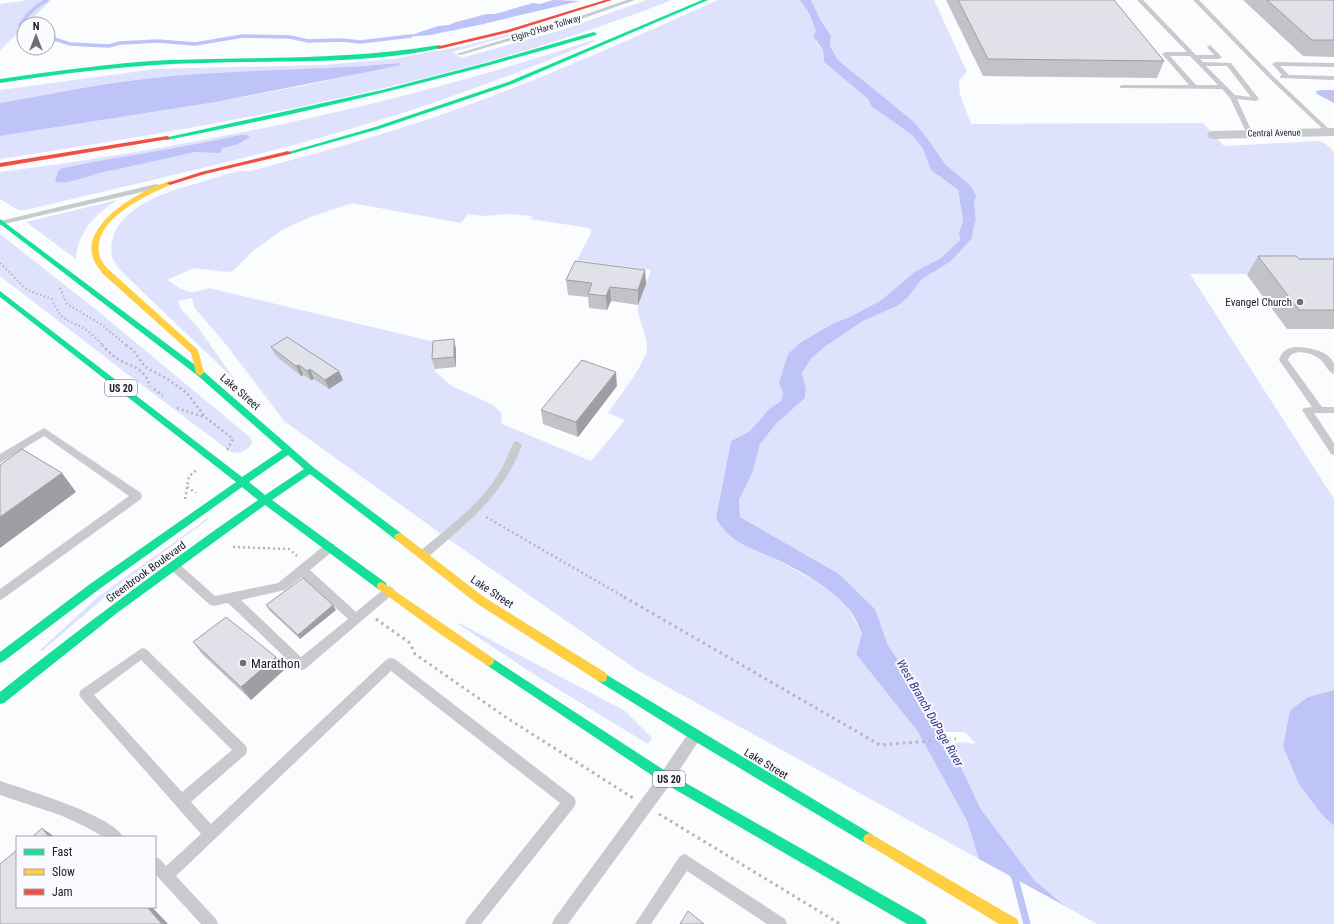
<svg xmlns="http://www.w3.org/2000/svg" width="1334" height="924" font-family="'Roboto Condensed',sans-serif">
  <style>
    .green { fill: #dee2fd; fill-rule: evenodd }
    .water { fill: #bec3f8 }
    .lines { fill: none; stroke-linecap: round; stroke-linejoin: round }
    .stream-far1 { stroke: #bec3f8; stroke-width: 3.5 }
    .stream { stroke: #bec3f8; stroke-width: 7 }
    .path-far2 { stroke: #b5b5b8; stroke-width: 2; stroke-dasharray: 1.5 2.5; stroke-linecap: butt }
    .path-far1 { stroke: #b5b5b8; stroke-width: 2.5; stroke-dasharray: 2 3; stroke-linecap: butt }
    .path { stroke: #b5b5b8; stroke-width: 3; stroke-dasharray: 2.5 4; stroke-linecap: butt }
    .lane { fill: #c9cacd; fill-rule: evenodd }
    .street { fill: #c9cacd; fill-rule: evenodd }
    .fast { fill: #16e098; fill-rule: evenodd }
    .slow { fill: #ffcf43; fill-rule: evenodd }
    .jam { fill: #f24e42; fill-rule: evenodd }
    .wall { fill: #c2c2c8 }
    .shaded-wall { fill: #9e9ea3 }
    .building { fill: #e1e2e9; stroke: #9e9ea3 }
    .poi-dot { fill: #6d6e73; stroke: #fafbff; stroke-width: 1.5 }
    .labels { text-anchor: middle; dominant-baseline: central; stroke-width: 4; stroke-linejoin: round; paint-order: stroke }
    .far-street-label { font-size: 9px; fill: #202128; stroke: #fafbff }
    .shield { fill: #fafbff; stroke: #616268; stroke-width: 1 }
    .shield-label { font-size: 10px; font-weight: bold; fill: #202128 }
    .poi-label { font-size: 11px; fill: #202128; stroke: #fafbff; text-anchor: end }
    .street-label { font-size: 11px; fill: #202128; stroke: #fafbff }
    .water-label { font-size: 12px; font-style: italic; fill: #352f85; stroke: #fafbff }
    .near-poi-label { font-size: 13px; fill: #202128; stroke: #fafbff; text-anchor: start }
  </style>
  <rect width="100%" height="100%" fill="#fbfcfe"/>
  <path class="green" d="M29,0H51L27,24H24V27L0,50V4Z
    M647,0H672C458,84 227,124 0,159V136L216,102L302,86L400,64L398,63C318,71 237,71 156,78C104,82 51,94 0,103V90L156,69L324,65L393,59L464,46L546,25L453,52L461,58L559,31Z
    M718,0H799L805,6L814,25L816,31V42L823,50L824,62L868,99L871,106L912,135L923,149L939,176L958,190L963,220L959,233L960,240L941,258L916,271L880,301L850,317L834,323L783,393L781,401L769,409L750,431L731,441L716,518L779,561L818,583L837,597L848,608L862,634L856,654L918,732L967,821L979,859L637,670L444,536L284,421L228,347L194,307L192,298L178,301L181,309L197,326L235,380L122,272C119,268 115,264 113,259C111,255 111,246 112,241C121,204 170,191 202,182C218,177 234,170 250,171C331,150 412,127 490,97C567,68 642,34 718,0ZM352,203L461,223L468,214L486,216L508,214L532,216L531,219L589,228L592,231L577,260L651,270C647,281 640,293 638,305C636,320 651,339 646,353C639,373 620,395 608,413L625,420L591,461L502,424L501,413L493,405L450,385L435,371V342L209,288C188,296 185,291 167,280L194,268L227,272L233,271L253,251L282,230L310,217Z
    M811,0H934L967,72L959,81L960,95L971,124L1203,123L1224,146L1320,141L1327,145L1334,152V274H1190L1334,499V690L1308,697L1290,710L1283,746L1323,816L1334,826V924H1097L1065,906L1035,881L980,808L951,744L962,742L976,744L965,732H945L888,645L875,609L839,574L740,517L739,500L753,471L760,444L776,424L805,398L806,389L802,373L811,359L823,348L863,321L897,306L908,297L922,279L935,270L972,238L974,226L976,220L974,200L977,196L971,186L945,164L928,139L913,121L838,60L830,46L831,36L821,21Z
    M593,40L595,41C505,79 413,112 319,138C222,165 123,186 26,210H18L0,199V172C200,146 401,104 593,40ZM240,135H246L236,145L222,148L219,152H195L115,170L103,171L76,179L58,171L62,168C121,156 181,148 240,135Z
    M117,200C96,214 77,232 76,259L26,222Z
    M0,234L94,308L251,438L252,443C248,451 239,454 231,452L122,370L0,276Z
    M208,518L209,519L119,585L42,651L40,650L99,596Z
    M459,623L625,711L652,738L648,744L538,677L458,624Z"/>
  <path class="water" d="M553,0L580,1L479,25L430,35L405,37L438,26L449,25L456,22L487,14H495L533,3L540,4Z
    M799,0H811L821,21L831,36L830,46L838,60L913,121L928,139L945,164L971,186L977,197L974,200L976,220L974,226L972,238L951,261L922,279L908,297L897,306L863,321L823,348L811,359L802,373L806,389L805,398L776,424L760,444L753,471L739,500L740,517L839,574L875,609L888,645L945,732L980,808L1035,881L1065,906L979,859L967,821L918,732L856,654L862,634C858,625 854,614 847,607C829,587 802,572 778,560C753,548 730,544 716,518L731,441L750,431L769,409L781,401L783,393L779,383L788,354L800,343L834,323L850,317L880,301L916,271L941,258L960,240L959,233L963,220L958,190L931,170L923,149L912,135L871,106L868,99L824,62L823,50L813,36L816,31C812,20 808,8 799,0Z
    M399,63L400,65L382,69L216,102L0,136V103C51,94 102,83 153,78C234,69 317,71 399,63Z
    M1322,90H1334V103L1317,94L1316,91Z
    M240,135H246L250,137L236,145L222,148L220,153L195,152L115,170C97,171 72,185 55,182L58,171L62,168C121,156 181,148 240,135Z
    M1334,690V826L1323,816L1299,784L1283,746L1290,710L1308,697Z"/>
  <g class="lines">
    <path class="stream-far1" d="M24,31L20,25C27,14 36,6 47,0
      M48,37L70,44L109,46L120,43L158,41L195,44L243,36L290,37L308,41L341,40L360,42L411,36"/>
    <path class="stream" d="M1012,873L1015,878L1027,924"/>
    <path class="path-far2" d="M0,263L27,290L52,299C62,325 70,318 89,332C94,336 99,341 103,346
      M60,288L67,304L102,325L127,346"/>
    <path class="path-far1" d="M102,345C106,349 111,354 116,358C132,368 144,366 150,387
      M126,345L133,350L145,367L166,378L187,393L205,417L233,439L227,450
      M154,389L163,396
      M177,408L204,417
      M187,487L196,493
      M185,499L189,476L198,469
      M486,517L626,598
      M233,547L289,549L297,556"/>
    <path class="path" d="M624,597L880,745L956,739
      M376,619L410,643L415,654L507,718L633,798
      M659,814L840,924"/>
    <path class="lane" d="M627,0H635L573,22L461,55L456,54L569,20Z
      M1137,0H1143L1196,55H1214L1207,47L1210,45L1222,57L1219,59H1200L1203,62L1231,63L1259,99L1256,101L1237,99L1253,134L1252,135L1247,134L1230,98L1222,89L1120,88V86L1122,85H1189L1162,54L1165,52H1187ZM1170,56H1190L1218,85H1196ZM1206,66H1227L1251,97L1235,95Z
      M1193,0H1199L1273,76L1331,131V133H1327L1269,78Z
      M1275,62L1334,63V67L1280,66L1289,75L1334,76V80L1280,78V76L1282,75L1272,64Z
      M156,184L160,186L159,188L0,225V221Z
      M1294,347C1307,347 1329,350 1334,364C1334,367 1334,371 1334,374C1328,372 1326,365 1321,360C1313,353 1292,347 1288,360L1322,407H1334V413H1314L1334,443V455L1331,454L1302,410L1304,408L1312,407L1279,360C1282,351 1286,349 1294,347Z
      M44,428L141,493L142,496L141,499L4,598L0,600V589L129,496L44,436L0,463V454Z
      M517,441L522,445C504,495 466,524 427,558L423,559L419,558L418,555L419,552C447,528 480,505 499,473C505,464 508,453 514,442Z
      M330,543L334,544L335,547L334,550L310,570L356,612L385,588L389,586L393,588L395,591L393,594L305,669L301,670L297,669L228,603L213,606L209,604L170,569L168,566L170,563L174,561L178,563L215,596L278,583L326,544ZM302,577L348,619L301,657L241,600L285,590Z
      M142,648L146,649L246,746L247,750L246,754L191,802L211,824L387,659L391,658L395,659L574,797L576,802L574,807L481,924H465L467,919L560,803L391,671L176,876L216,919L218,924H201L155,874V857L160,859L166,866L201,834L81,698L79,694L81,690ZM141,660L232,750L182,792L94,695Z
      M695,729L700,731L701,735L700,739L671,783L568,924H552L554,919L661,773L690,731Z
      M0,781C24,789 114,816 123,837H104L84,826L60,815L0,795Z
      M685,854L785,919L787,924H767L687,871L651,924H635L680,856Z"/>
    <path class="street" d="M1334,128V136L1213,139L1209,138L1207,135L1209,132L1213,131Z"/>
    <path class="fast" d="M702,0H708L512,84L379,129L290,154L285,153L375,127L508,82Z
      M594,32L597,34L596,35C454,77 312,112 167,140L164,138L382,90L486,63Z
      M439,45L441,46V48C363,65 281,60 202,63C134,64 67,73 0,83V79C56,71 112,63 169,60C260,57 349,60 439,45Z
      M0,219L203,371L313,467L402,534L404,537L402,540L399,541L396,540L310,474L272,500L386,583L387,586L386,589L382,590L378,589L265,505L117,613L4,703L0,704V692C84,625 170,561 258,500L242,487L98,590L4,661L0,663V652L90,584L236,482L0,297V291L242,477L282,450L197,375L0,224ZM288,455L304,469L265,495L249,482Z
      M489,656L670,774L925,919L927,924H907L662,782L485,664L484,661L485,658Z
      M602,672L873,835L875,839L873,843L869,845L865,843L691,739L598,681L597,677L598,673Z"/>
    <path class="slow" d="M170,181L172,182V184C147,195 93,219 99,253C100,260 104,265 108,269L198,350L204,373L200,376L196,373L191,353L102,273C98,267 93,261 92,254C86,220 143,189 170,181Z
      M399,533L402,534L484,597L606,673L607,677L606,681L602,682L598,681L476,603L396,540L394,537L396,534Z
      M382,582L493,658L494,661L493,664L489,666L485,664L440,634L378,589L377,586L378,583Z
      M869,833L1017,919L1019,924H999L865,843L863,839L865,835Z"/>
    <path class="jam" d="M605,0H612L510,32L439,49L436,47L507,30Z
      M167,136L169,137V139L0,167V163Z
      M288,151L291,153L290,154L205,174L170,185L167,183L201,172Z"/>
  </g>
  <path class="wall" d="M946,0H1114L1164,61L1157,78L983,76Z
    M1243,0H1334V57L1303,56Z
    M1258,256L1299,259H1334V329H1287L1247,275Z
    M645,270L646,284L638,305L611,301L607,310L589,308L588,297L568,295L566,280Z
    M271,347L343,380L329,389L314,379L311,380L303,375L301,376L276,356Z
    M456,349V367L435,369L432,359Z
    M617,386L578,437L543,424L541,410Z
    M266,605L336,610L300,639L269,610Z
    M193,642L276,657L284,670L251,700L203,655Z"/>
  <path class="shaded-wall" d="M645,270L646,284L638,305V290Z
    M610,287L611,301L607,310L606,296Z
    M454,339L456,349V367L454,357Z
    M299,365L303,375L301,376L296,366Z
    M310,369L314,379L311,380L307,371Z
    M339,371L343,380L329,389L325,380Z
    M616,372L617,386L578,437L576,422Z
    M62,473L76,492L0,548V517Z
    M333,605L336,610L300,639L298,635Z
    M276,657L284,670L251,700L241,687Z
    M42,828L55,837H49Z
    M147,907H152L168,924H162Z"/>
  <path class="building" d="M958,0H1114L1164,61L988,59Z
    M1267,0H1334V40H1312Z
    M1258,256H1296L1299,259H1334V310H1299Z
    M575,261L645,270L638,290L610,287L606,296L588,294L592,283L566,280Z
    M287,337L339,371L325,380L310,369L307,371L299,365L296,366L271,347Z
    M454,339V357L432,359L433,341Z
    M582,360L616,372L576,422L541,410Z
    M22,449L62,473L0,517V465Z
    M303,578L333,605L298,635L266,605Z
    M226,617L276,657L241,687L193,642Z
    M42,828L49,837H32Z
    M17,850V907H147L162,924H0V864Z
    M688,911L704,924H680Z"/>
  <g class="poi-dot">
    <circle cx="1300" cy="302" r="4"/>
    <circle cx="243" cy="663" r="4"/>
  </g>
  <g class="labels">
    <g class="far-street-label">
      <text transform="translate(546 28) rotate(-17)">Elgin-O'Hare Tollway</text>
      <text transform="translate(1274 133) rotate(-1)">Central Avenue</text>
    </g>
    <g class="shield">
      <rect x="105" y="380" width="32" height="16" rx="3"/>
      <rect x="653" y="771" width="32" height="16" rx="3"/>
    </g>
    <g class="shield-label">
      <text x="121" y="388">US 20</text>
      <text x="669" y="779">US 20</text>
    </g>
    <g class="poi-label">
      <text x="1292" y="302">Evangel Church</text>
    </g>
    <g class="street-label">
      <text transform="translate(240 392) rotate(41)">Lake Street</text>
      <text transform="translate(146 572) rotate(-36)">Greenbrook Boulevard</text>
      <text transform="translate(492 592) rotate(34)">Lake Street</text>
      <text transform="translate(766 764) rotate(31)">Lake Street</text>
    </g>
    <g class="water-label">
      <text transform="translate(930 713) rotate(60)">West Branch DuPage River</text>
    </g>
    <g class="near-poi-label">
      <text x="251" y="663">Marathon</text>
    </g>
  </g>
  <rect x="16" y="836" width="140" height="72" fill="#fafbff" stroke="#a3a4a9"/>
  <rect x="24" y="849" width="20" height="6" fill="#16e098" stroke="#a3a4a9"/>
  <text x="52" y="856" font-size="12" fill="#202128">Fast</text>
  <rect x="24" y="869" width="20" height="6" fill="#ffcf43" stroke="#a3a4a9"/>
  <text x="52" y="876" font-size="12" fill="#202128">Slow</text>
  <rect x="24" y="889" width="20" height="6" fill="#f24e42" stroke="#a3a4a9"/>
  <text x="52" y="896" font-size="12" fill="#202128">Jam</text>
  <g transform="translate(36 36)"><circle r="19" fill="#fafbff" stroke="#a3a4a9"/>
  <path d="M0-3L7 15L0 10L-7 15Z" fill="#6d6e73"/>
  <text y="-6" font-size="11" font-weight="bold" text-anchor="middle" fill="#202128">N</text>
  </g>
</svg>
